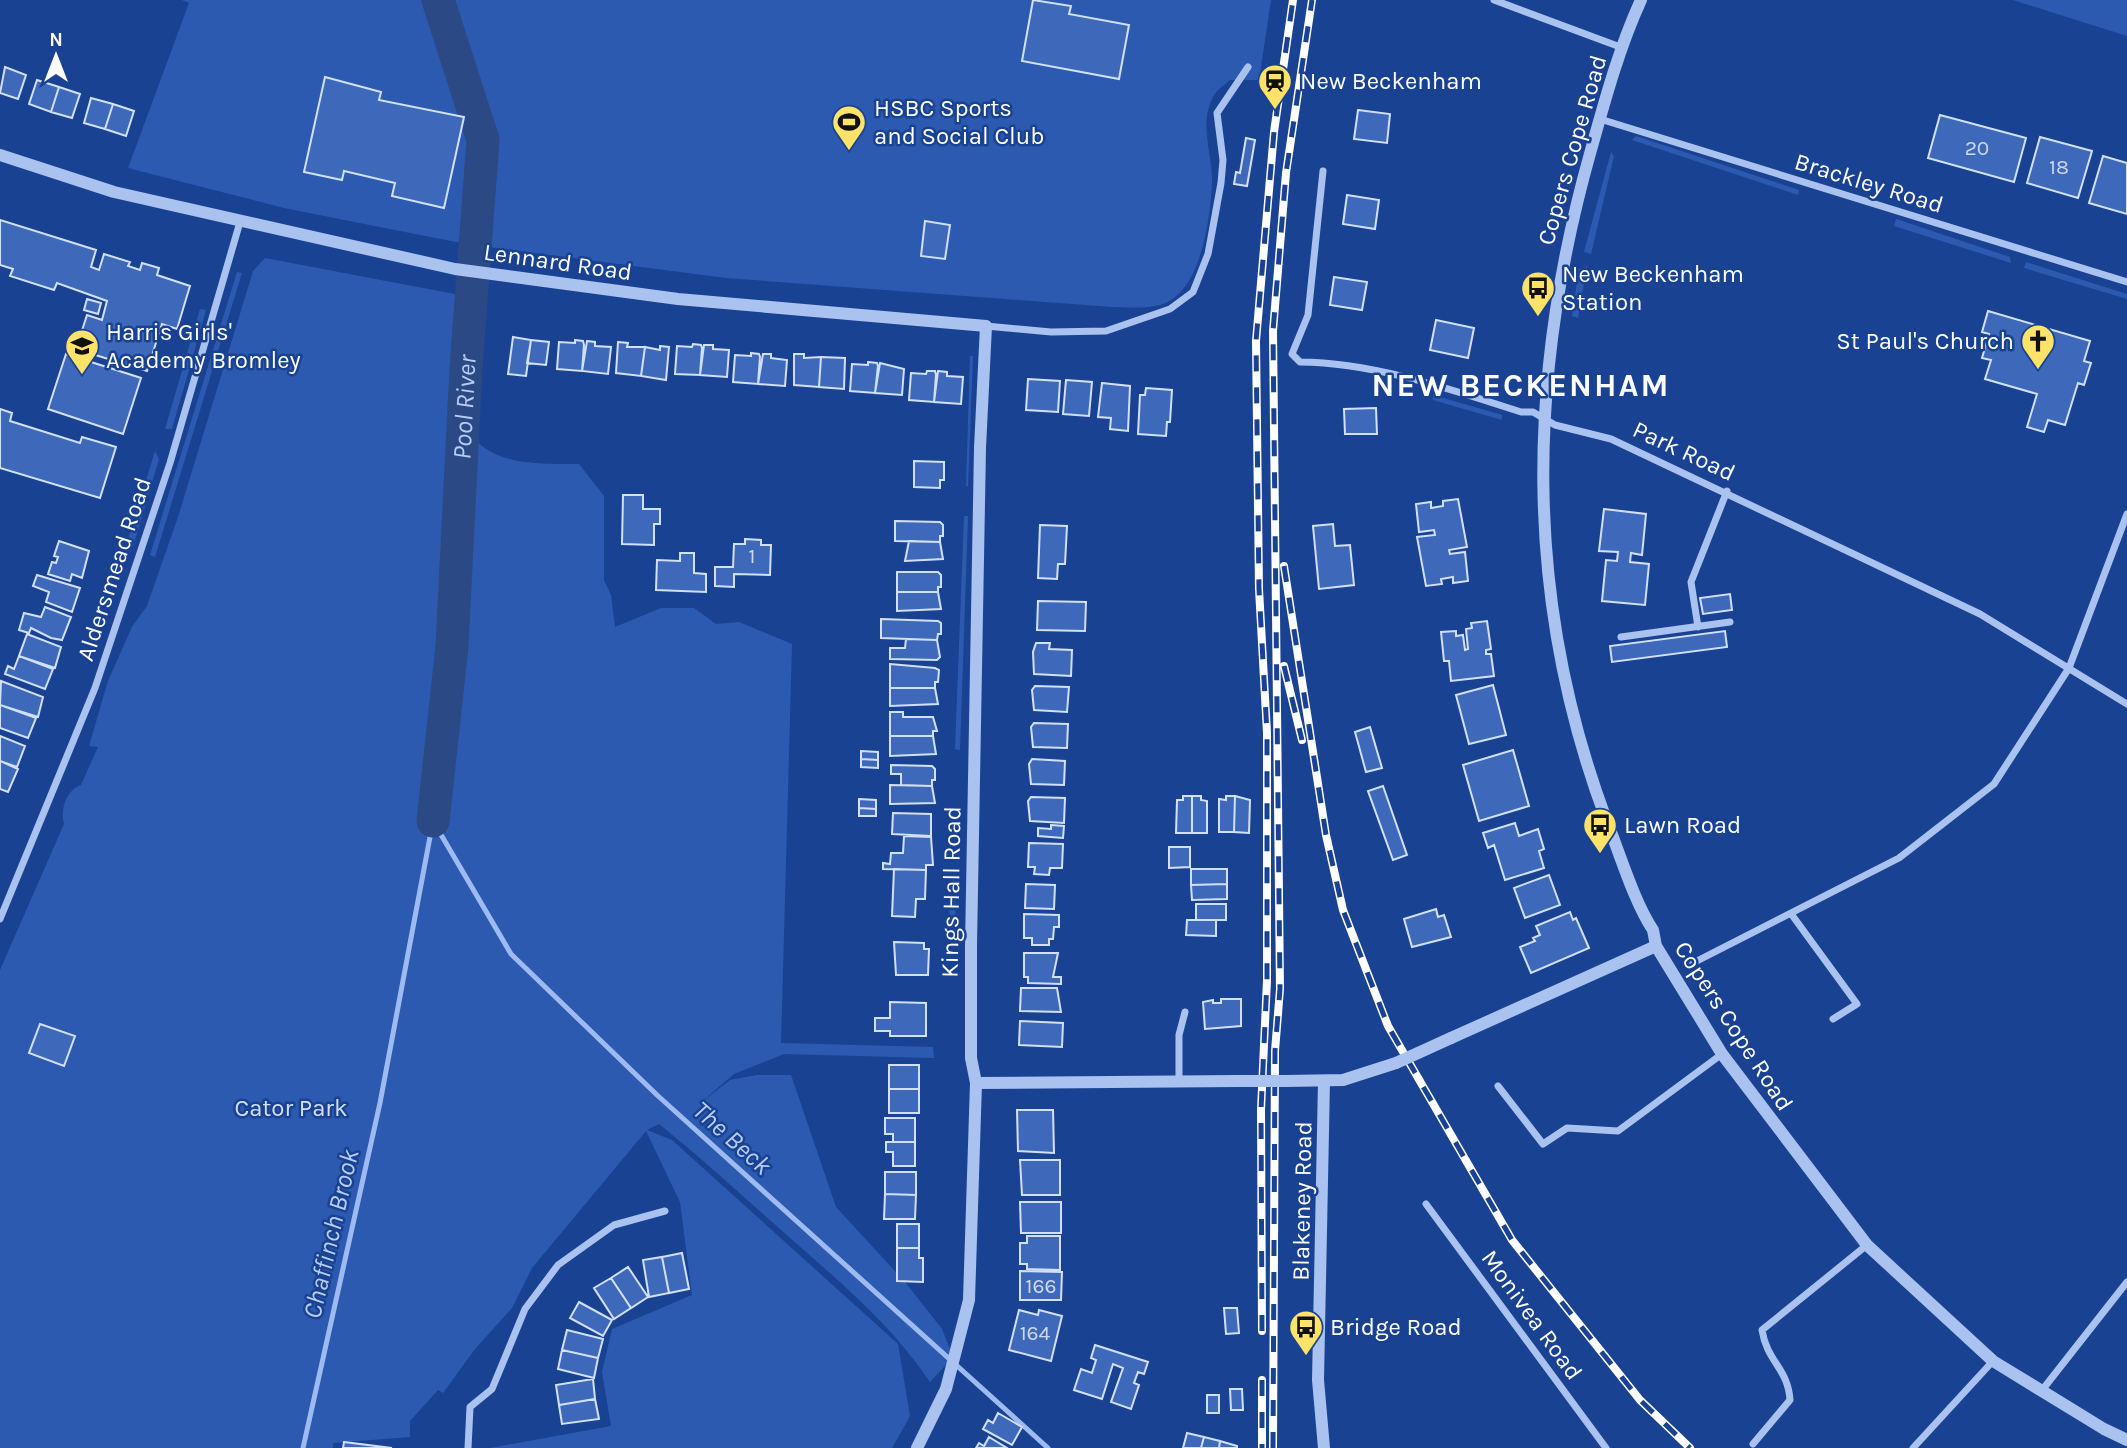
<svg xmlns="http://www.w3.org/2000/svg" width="2127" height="1448" font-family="Karla,sans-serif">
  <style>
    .green { fill: #2d5ab1; fill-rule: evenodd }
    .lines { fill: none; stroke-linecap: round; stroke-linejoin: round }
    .stream { stroke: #9dbbf1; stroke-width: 5 }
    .river { stroke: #2b4985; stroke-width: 33 }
    .building { fill: #3e68b9; stroke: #d1dffb; stroke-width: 2 }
    .minor { stroke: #aac2ef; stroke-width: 7 }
    .tertiary { stroke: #aac2ef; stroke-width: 12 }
    .rail-casing { stroke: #fff; stroke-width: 8 }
    .rail { stroke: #1a4293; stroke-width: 5; stroke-dasharray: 16; stroke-linecap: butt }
    .tertiary-bridge { stroke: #aac2ef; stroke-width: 12 }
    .labels { text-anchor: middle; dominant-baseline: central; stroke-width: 5; stroke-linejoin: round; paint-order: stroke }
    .number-label { font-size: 21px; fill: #cfd9ee }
    .poi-label { font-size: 24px; fill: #fff; stroke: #1a4293; text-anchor: start }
    .street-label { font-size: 24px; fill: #fff; stroke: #1a4293 }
    .park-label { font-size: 24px; fill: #d1dffb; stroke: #1a4293 }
    .water-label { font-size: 26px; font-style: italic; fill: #b6cdf6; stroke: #1a4293 }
    .district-label { font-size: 32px; font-weight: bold; letter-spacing: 2px; fill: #fff; stroke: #1a4293 }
  </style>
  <rect width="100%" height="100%" fill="#1a4293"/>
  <path class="green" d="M182,0H442L480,140L471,245L284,208L128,168L189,3Z
    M448,0H1271L1259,80H1230C1224,85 1215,91 1212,99C1199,125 1213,156 1212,183C1210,220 1201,294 1160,305C1145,309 1127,307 1112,307L726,278L488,247L490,120Z
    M2013,0H2127V36Z
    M1636,136L1799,190L1798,195L1632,140Z
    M1611,152L1614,156L1591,254L1584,252Z
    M1896,219L2010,257L2011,263L1894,226Z
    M265,258L481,299L468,430C491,467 540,464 579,464L604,496V580L611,595L615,627L661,608H694L716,624L739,622L792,644L781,1043L933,1047L934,1058L784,1054L734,1074L699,1104L730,1080L757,1075H791L836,1207L905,1282L942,1329L953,1357L930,1382C891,1324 841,1283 789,1237C746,1199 704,1160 659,1124L647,1130L672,1140L898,1344L910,1416L892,1448H490L611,1426L602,1372L612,1329L692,1295L680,1202L646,1131L532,1268L512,1308L475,1349L443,1393L438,1390L410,1421V1437L333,1443V1448H0V970L64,824C60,810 66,790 81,785L98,747L89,746L108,681L132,627L147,606L178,517L250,281L253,271ZM451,615L461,628L449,756L445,755L439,794Z
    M2026,262L2127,294V299L2024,268Z
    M1587,266L1578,318L1572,316L1579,269Z
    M237,272L242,273L155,557L150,555Z
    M200,309L206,310L172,429H165Z
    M970,356H973L968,487L966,486Z
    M1433,395L1502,415V420L1433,400Z
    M155,451L159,459L133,547L126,546Z
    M964,516H968L960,750L955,749Z
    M956,879L955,936H949L950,880Z"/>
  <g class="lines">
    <path class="stream" d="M433,821L511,954L657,1095L1048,1448
      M303,1448L380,1103L433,821"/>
    <path class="river" id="s1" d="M433,821L452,646L466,368L483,140L438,0"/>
  </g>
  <path class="building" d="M1033,0L1071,6L1069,14L1129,25L1119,79L1022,61Z
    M5,67L26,75L18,99L0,93Z
    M325,77L381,92L379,100L464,117L444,208L392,196L395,183L344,171L342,180L304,172Z
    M37,80L59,87L51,112L29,104Z
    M59,87L80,94L72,118L51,112Z
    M91,98L113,104L105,129L84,123Z
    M113,104L134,111L126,136L105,129Z
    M1358,110L1390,114L1387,143L1354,139Z
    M1940,115L2026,138L2014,182L1928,158Z
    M2040,137L2092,151L2078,198L2027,183Z
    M1246,138L1255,140L1247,186L1234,184L1236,172L1240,173Z
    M2103,156L2127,163V214L2089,203Z
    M1347,195L1379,200L1375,229L1343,224Z
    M0,220L96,250L91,267L99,270L104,254L130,262L128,266L140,270L142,263L159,268L157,275L190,286L177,329L162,324L147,371L76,349L87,315L102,320L107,301L57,283L54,290L10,276L13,269L0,265Z
    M925,221L950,225L945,259L921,256Z
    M1334,277L1367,282L1362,310L1330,305Z
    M87,299L101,303L98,314L84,310Z
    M1988,311L2090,341L2084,361L2091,363L2084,385L2078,383L2065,425L2048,420L2044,432L2027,427L2037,394L1985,379L1991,360L1982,358L1989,334L1982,332Z
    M1436,320L1474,328L1468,358L1430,350Z
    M513,337L531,340L526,376L508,374Z
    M531,340L549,342L546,365L527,363Z
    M575,340L583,341L584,345L582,371L557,369L559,342L575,343Z
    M587,341L595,342V346L611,347L608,374L582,371Z
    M618,342L628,343L627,347H645L641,376L616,373Z
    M693,344L701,345L702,348L700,375L675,374L677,346L692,347Z
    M704,345H713V349L729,350L727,377L700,375Z
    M660,346L669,347L666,380L641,376L645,347L660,350Z
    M751,353L759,354L760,357L758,384L733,382L735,355L751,356Z
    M66,354L141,378L123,434L48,409Z
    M763,354H771V358L787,360L785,386L758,384Z
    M794,354H804V358L821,357L819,387L794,385Z
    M821,357L845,358L844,389L819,387Z
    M868,362L877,363L878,366L875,393L850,391L852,364L868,365Z
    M880,363L904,369L902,395L875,393Z
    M927,371H935L936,375L934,402L909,400L911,373L926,374Z
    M938,371L947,372V376L963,377L961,404L934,402Z
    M1028,379L1060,381L1058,412L1026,410Z
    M1066,380L1092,382L1089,416L1063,414Z
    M1102,383L1130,386L1128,431L1110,429L1111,418L1098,417Z
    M1146,388L1172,390L1170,422H1167L1166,436L1138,434L1140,395H1145Z
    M1376,408L1377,434H1345L1344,409Z
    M0,409L12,413L10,421L80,443L82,437L116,447L100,498L0,468Z
    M914,461L944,462V480H940V488L914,487Z
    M623,495H643V509H660V524H654V545L622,544Z
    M1458,499L1467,547L1449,550L1450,554L1465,552L1468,581L1453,583V577L1441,579L1442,584L1426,586L1417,537L1435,535L1434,530L1419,532L1416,504L1431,502V508L1443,506V501Z
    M1604,509L1646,514L1642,555L1631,553L1630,562L1649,564L1645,605L1602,601L1606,560L1617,561L1618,552L1599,551Z
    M895,521L940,522L943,525V536H940V542L895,541Z
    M1333,524L1335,546L1350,545L1354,585L1319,589L1313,526Z
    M1040,525L1067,526L1065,564H1058L1057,579L1038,578Z
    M745,539L761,540V545H771L770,575L734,574V587L715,586V567H733L734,544H745Z
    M59,541L89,551L82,578L72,574L70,581L48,574L52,562L56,563L58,557L54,556Z
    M909,541L940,542L943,559L905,561Z
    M680,553H694V573L706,574V592L656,590L657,560L680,561Z
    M897,572H938L941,575V587H938V592H897Z
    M37,575L80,588L72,612L46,602L49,592L33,586Z
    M897,592H938L941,609L897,611Z
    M1730,594L1732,610L1703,614L1700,598Z
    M1038,601L1086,602L1085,631L1037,630Z
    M45,607L71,617L62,640L51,638L31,628L29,633L19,630L24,613L41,617Z
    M881,619L938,621L941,623V634H938L937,640L881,638Z
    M1487,621L1491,649L1486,650V654H1491L1494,676L1451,681L1449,661H1444L1441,632L1456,631V636L1463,635L1465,650L1468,649L1466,629L1472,628L1471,623Z
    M1725,631L1727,647L1612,662L1610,646Z
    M27,634L61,647L55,668L19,656Z
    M906,639L937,640L940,657L937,660L890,659V648H905Z
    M1036,643H1050L1049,649L1072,650L1071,676L1034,674L1033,652Z
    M19,656L53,669L45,689L5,674L8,666L14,669Z
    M890,664L935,668L939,670L938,682H935V688H890Z
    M1,681L43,697L38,717L0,705Z
    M1493,685L1506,735L1469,744L1456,695Z
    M1035,686L1069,687L1067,712L1034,710L1032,690Z
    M890,688H935L938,704L890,706Z
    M0,705L36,718L28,738L0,728Z
    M890,712H903V717H933L937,731H933V736H890Z
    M1034,723L1068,724L1067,748L1033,747L1031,727Z
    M1370,727L1382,768L1366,772L1355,732Z
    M0,736L25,746L17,767L0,761Z
    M890,736H933L936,754L890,756Z
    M1513,750L1529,806L1479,821L1463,765Z
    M861,751L878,752V760L861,759Z
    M861,759L878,760V768L861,767Z
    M1032,759L1065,761L1064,785L1031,784L1029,764Z
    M0,761L18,769L8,792L0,789Z
    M891,765L932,766L935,769V780H932V786L901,785V774H891Z
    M890,785L932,786L935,803L890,804Z
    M1383,786L1407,855L1393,860L1368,791Z
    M1183,796H1192V833H1176L1177,800H1183Z
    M1192,796H1201V800L1207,801V833H1192Z
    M1226,796H1235L1234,832H1219V799L1226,800Z
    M1235,796L1250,800L1249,833L1234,832Z
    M1031,797L1065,798L1064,823L1030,821L1028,801Z
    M859,799L876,800V809L859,808Z
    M859,808L876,809V816H859Z
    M893,813L931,814V836L892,834Z
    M1515,823L1519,836L1538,829L1544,849L1539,851L1544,868L1505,880L1494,845L1488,848L1483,833Z
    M1051,825L1064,826L1063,838L1038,836V828L1051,829Z
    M904,836L931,837L933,865H926V870L883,869V863L890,864L891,853H903Z
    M1029,843L1063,844L1062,868H1050L1049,875L1034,874L1035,867H1028Z
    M1169,847H1190V867L1169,868Z
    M894,869L926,870L925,899H916L915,917L892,916Z
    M1191,869H1227V884L1191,885Z
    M1549,875L1560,905L1525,918L1514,888Z
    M1026,884L1055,885L1054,909L1025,908Z
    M1227,884V899L1192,900L1191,885Z
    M1196,904H1226V920H1196Z
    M1436,909L1438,917L1444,915L1451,937L1412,947L1404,919Z
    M1570,912L1573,920L1576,918L1589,948L1531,973L1520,947L1535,941L1533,938L1540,935L1536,926Z
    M1024,914L1059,915V927H1054L1053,939H1049V945H1032V938H1024Z
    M1187,920H1216V936L1186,935Z
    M894,942L924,943V949H929L928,975H896Z
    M1024,953H1058L1053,977H1061V984L1028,983V977H1024Z
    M1021,988H1057L1061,1012L1020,1011Z
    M1221,999H1241V1026L1205,1029L1203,1002L1213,1000V1003H1221Z
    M890,1002L926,1003V1036H890V1031H875V1018H890Z
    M1020,1021L1063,1023L1062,1047L1019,1045Z
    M40,1024L75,1036L64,1066L29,1053Z
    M889,1065H919V1089H889Z
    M889,1089H919V1113H889Z
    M1017,1110H1053L1054,1153L1018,1151Z
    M885,1118H915V1142H893V1134H885Z
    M886,1142H915V1166H893V1152H886Z
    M1020,1160H1060V1195H1022Z
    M885,1172H916V1195L885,1194Z
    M885,1194L916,1195L915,1219H884Z
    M1020,1202H1061V1233H1021Z
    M897,1224H919V1248H897Z
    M1027,1236H1060V1270L1027,1269V1264H1020V1243H1027Z
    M897,1248H919V1258H923V1282L897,1281Z
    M682,1253L689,1289L669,1293L662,1257Z
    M662,1257L669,1293L649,1297L643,1260Z
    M628,1267L648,1297L631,1308L611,1278Z
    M1020,1271L1062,1272L1061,1300H1020Z
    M611,1278L631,1308L614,1319L594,1288Z
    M579,1302L612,1320L603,1336L570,1318Z
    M1224,1308H1237L1239,1333L1226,1334Z
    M1019,1310L1038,1315L1039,1310L1062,1316L1051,1361L1009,1350Z
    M567,1330L603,1339L598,1358L562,1350Z
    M1095,1345L1148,1362L1144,1374L1138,1372L1134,1383L1139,1385L1131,1409L1111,1402L1123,1368L1113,1364L1102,1399L1074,1390L1081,1369L1092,1373L1096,1360L1091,1358Z
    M562,1350L598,1358L594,1378L558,1369Z
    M593,1379L595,1399L559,1405L556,1385Z
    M1230,1389H1242L1243,1410H1231Z
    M1207,1395H1219V1413H1207Z
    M595,1399L599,1419L562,1424L559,1405Z
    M998,1413L1022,1427L1012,1445L983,1429L988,1420L993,1423Z
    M1187,1433L1204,1437L1201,1448H1183Z
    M989,1437L1007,1448H976L979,1443L984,1446Z
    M1204,1437L1220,1441L1219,1448H1201Z
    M1220,1441L1237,1446V1448H1219Z
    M344,1442L392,1448H343Z"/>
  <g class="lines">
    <path class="minor" d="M1494,0L1623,48
      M1600,119L2127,282
      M1323,171L1308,315L1292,354L1300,362C1376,363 1449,389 1521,412H1533L1555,425L1611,439L1980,614L2127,704
      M986,326L1051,332L1106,331L1170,309L1193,292L1208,254L1221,183L1223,160L1217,113L1248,67
      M1698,627L1691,582L1727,491
      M1621,637L1730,622
      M1792,915L1857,1004L1833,1019
      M0,919L95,688L170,463L240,222
      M1693,963L1899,858L1994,784L2069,668L2127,514
      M1179,1081V1035L1185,1012
      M1498,1086L1543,1144L1567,1128L1618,1131L1722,1054
      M1426,1204L1606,1448
      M2043,1389L2127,1282
      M1753,1444L1790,1400C1788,1368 1767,1362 1762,1330L1867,1245
      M468,1448L470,1407L492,1389L525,1309L558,1265L614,1225L665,1211
      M1913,1448L1993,1361"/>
    <path class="tertiary" d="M1641,0C1619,48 1605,100 1591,150C1527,376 1523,597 1606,819C1619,851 1634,902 1653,930L1656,946L1722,1054L1867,1245L1993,1361L2104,1429L2127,1440
      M0,155L114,192L455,269L678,299L986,326L980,448L971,945V1058L976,1083L969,1300L946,1389L917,1448
      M1451,1038L1656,946
      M1286,1081L1343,1080L1396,1063
      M1324,1081L1318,1380L1324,1448
      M976,1083L1239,1081"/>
    <g class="rail-casing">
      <path id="rail" d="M1284,566L1326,835L1343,910L1388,1026L1512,1240L1640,1400L1690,1448
        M1284,666L1302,740
        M1262,1331L1261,1110L1267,980V733L1259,589L1256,341L1274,132L1293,0
        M1262,1380V1448
        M1273,1448L1275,1051L1280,989L1273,331L1286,173L1312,0"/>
    </g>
    <use href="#rail" class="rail"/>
    <path class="tertiary-bridge" d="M1396,1063L1451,1038
      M1239,1081H1286"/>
  </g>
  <defs>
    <g id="station-pin" transform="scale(1.75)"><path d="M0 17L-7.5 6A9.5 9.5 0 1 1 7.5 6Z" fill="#ffe368" stroke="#1a4293"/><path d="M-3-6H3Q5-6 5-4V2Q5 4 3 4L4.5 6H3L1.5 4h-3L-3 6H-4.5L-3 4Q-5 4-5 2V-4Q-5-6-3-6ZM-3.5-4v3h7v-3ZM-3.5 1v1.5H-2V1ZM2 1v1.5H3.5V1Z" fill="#111"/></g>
    <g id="stadium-pin" transform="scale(1.75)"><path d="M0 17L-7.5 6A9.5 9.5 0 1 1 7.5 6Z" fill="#ffe368" stroke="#1a4293"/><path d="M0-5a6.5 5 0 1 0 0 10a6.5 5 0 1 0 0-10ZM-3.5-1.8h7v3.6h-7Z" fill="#111"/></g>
    <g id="bus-pin" transform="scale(1.75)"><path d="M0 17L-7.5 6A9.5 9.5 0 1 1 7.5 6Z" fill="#ffe368" stroke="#1a4293"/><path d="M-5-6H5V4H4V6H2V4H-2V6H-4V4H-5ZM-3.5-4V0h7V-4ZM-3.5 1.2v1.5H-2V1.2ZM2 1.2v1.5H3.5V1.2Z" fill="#111"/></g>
    <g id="church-pin" transform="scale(1.75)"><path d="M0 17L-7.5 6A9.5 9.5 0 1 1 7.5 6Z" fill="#ffe368" stroke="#1a4293"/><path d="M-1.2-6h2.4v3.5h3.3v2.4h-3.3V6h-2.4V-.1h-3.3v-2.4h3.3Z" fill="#111"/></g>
    <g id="school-pin" transform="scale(1.75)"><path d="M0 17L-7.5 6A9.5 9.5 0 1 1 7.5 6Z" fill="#ffe368" stroke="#1a4293"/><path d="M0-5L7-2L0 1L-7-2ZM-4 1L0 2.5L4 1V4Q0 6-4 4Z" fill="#111"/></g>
  </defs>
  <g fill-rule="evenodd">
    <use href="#station-pin" x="1275" y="81"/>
    <use href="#stadium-pin" x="849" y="122"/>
    <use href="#bus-pin" x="1538" y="288"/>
    <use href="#church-pin" x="2038" y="341"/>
    <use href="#school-pin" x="82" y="346"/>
    <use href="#bus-pin" x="1600" y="825"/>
    <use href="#bus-pin" x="1306" y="1327"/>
  </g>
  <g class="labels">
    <g class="number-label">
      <text x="1977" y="148">20</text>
      <text x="2059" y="167">18</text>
      <text x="752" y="556">1</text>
      <text x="1041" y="1286">166</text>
      <text x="1035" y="1333">164</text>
    </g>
    <g class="poi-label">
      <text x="1300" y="81">New Beckenham</text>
      <text x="874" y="108">HSBC Sports<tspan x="874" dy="28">and Social Club</tspan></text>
      <text x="1562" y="274">New Beckenham<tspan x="1562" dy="28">Station</tspan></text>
      <text x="106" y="332">Harris Girls'<tspan x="106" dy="28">Academy Bromley</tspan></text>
      <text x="2014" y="341" text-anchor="end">St Paul's Church</text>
      <text x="1624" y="825">Lawn Road</text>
      <text x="1330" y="1327">Bridge Road</text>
    </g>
    <g class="street-label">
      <text transform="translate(1572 150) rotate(-74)">Copers Cope Road</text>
      <text transform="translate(1869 183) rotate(17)">Brackley Road</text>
      <text transform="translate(558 262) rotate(8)">Lennard Road</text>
      <text transform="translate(1684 451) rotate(25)">Park Road</text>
      <text transform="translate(114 569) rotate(-72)">Aldersmead Road</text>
      <text transform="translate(951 892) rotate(-89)">Kings Hall Road</text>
      <text transform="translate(1734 1026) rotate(57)">Copers Cope Road</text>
      <text transform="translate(1302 1201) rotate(-89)">Blakeney Road</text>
      <text transform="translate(1532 1315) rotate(54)">Monivea Road</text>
    </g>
    <g class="park-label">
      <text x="291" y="1108">Cator Park</text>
    </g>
    <g class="water-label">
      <text stroke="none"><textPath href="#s1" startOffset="415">Pool River</textPath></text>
      <text transform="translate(732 1138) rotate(42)">The Beck</text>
      <text transform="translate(331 1234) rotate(-77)">Chaffinch Brook</text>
    </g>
    <g class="district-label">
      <text x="1521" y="385">NEW BECKENHAM</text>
    </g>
  </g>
  <g transform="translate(56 56)" stroke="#1a4293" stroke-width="5" paint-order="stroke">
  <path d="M0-5L12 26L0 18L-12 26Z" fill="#ffffff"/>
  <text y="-10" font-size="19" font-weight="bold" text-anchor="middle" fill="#ffffff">N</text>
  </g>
</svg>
